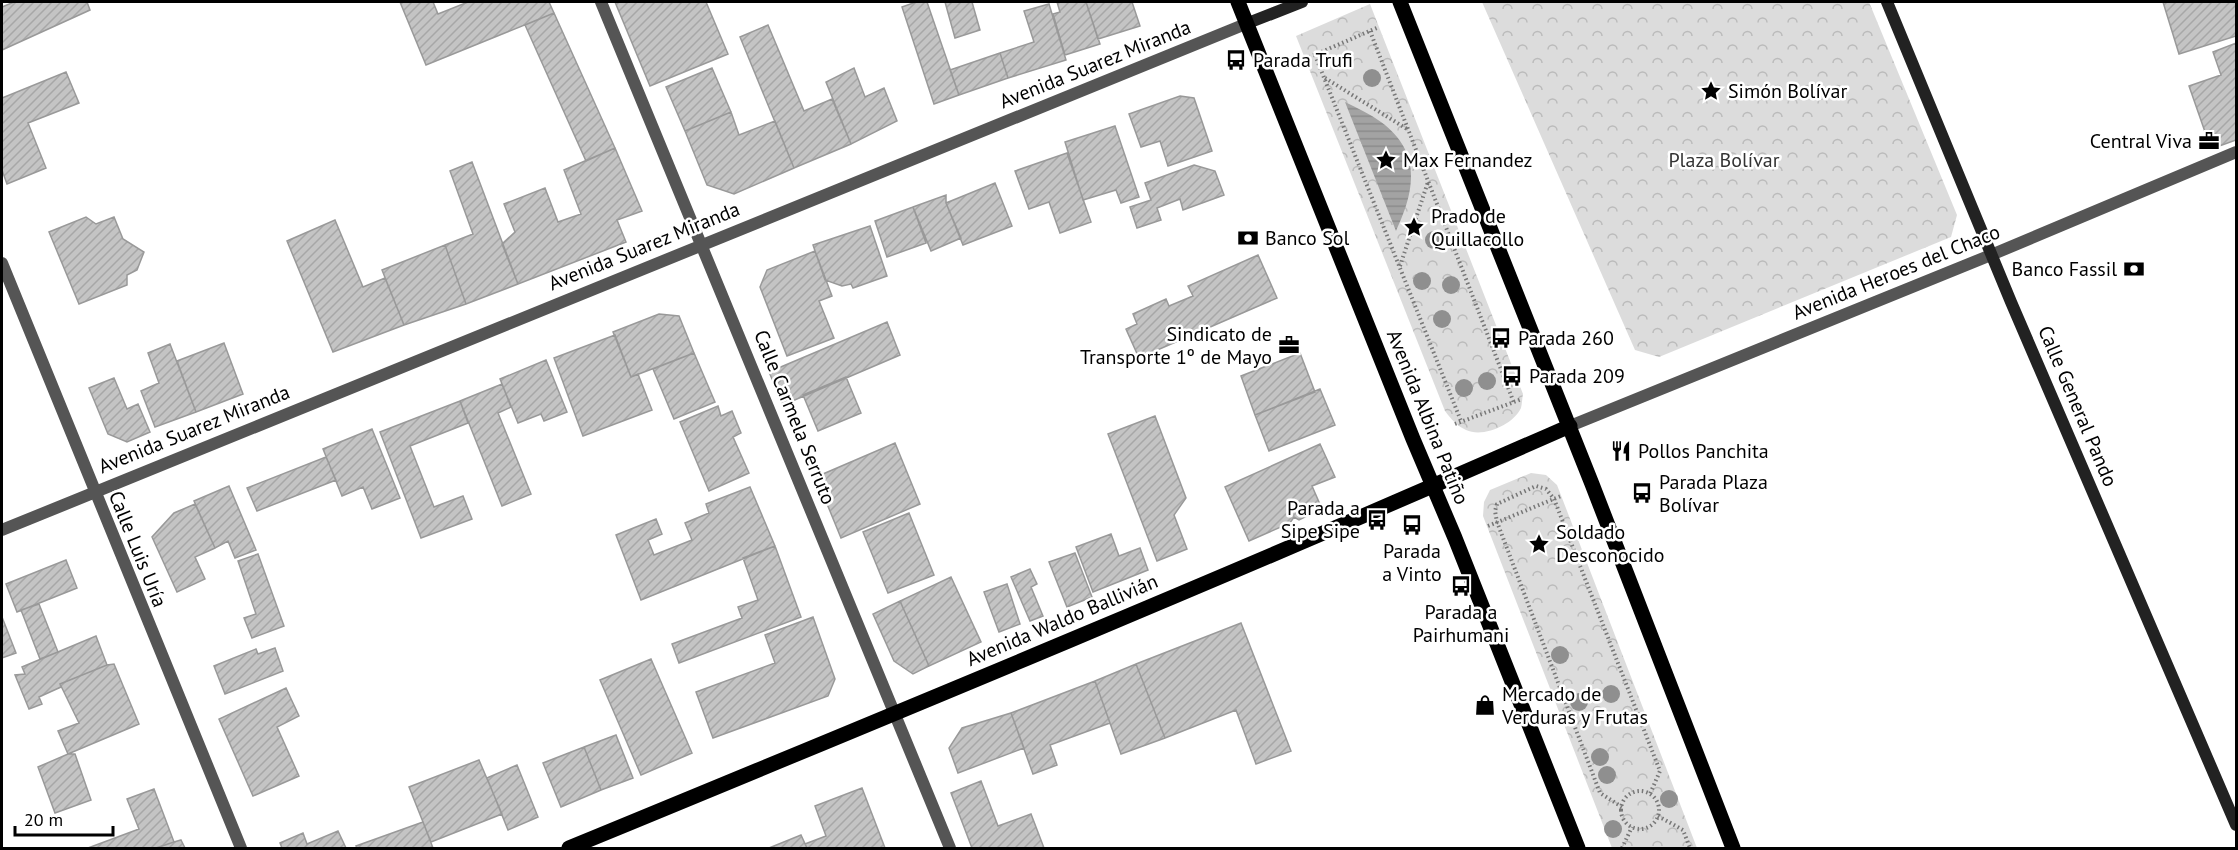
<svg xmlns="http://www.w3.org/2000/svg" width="2238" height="850" font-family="'PT Sans',sans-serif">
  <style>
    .forest { fill: url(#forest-crowns) }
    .water { fill: url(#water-rules) }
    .building { fill: url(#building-hatch); stroke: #999; stroke-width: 1.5 }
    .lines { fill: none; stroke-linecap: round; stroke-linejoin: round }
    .path { stroke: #777; stroke-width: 4; stroke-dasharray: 1.5 3; stroke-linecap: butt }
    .street { stroke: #555; stroke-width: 12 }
    .secondary { stroke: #222; stroke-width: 12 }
    .primary { stroke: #000; stroke-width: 15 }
    .tree { fill: #8f8f8f }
    .labels { text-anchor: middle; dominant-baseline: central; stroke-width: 5; stroke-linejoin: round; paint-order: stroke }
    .poi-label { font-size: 20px; fill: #000; stroke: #fff; text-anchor: start }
    .street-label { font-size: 20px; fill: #000; stroke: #fff }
    .park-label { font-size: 20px; fill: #333; stroke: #fff }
  </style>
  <defs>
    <pattern id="forest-crowns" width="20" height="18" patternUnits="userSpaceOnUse" patternTransform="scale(1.5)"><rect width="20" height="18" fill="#dcdcdc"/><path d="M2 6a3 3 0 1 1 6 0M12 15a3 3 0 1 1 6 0" fill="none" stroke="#bbb"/></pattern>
    <pattern id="water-rules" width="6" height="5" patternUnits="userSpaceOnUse" patternTransform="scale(1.5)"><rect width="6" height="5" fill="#a3a3a3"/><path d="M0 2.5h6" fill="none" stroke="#8b8b8b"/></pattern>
    <pattern id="building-hatch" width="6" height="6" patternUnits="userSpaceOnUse" patternTransform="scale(1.5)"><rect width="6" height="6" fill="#c4c4c4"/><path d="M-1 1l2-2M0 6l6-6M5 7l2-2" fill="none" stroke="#a7a7a7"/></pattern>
  </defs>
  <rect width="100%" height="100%" fill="#fff"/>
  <path class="forest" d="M1482,2H1869L1957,215L1951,237L1659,357L1635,350Z
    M1370,4L1523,394C1522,399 1522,404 1521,408C1513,425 1483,438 1466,430C1457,426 1451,419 1445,411L1296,36Z
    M1531,473L1546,475L1557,485L1697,848H1612L1483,516L1484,502L1490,490Z"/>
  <path class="water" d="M1345,102C1357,108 1370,114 1381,122C1422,152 1415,191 1396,231Z"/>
  <path class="building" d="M14,2H87L90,10L2,50V7Z
    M400,2H433L438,14L468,2H549L554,13L426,65Z
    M615,2H706L728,54L650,86Z
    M916,2H927L959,95L934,104L902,7Z
    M945,2H972L980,30L955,38Z
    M1057,2H1086L1100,44L1065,55L1053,14L1060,12Z
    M1086,2H1132L1140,26L1098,39Z
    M2163,2H2236V36L2179,54Z
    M1049,4L1066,60L1008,78L1000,53L1034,42L1024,11Z
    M554,13L615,148L586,161L525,25Z
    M768,25L804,111L832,99L851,144L794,168L740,37Z
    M2236,43V140L2211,149L2189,86L2221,75L2213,52Z
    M1000,53L1008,78L959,95L950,70Z
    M712,68L731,112L685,131L666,87Z
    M854,68L865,97L884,88L897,121L851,144L826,82Z
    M66,72L79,103L28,123L46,168L7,184L2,170V98Z
    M1180,96L1194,98L1212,151L1168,166L1160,141L1141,147L1129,114Z
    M731,112L739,135L775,121L794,168L734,194L707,185L685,131Z
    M1115,126L1139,197L1121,203L1116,190L1083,200L1065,142Z
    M615,148L642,211L617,220L626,242L518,284L502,244L515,232L504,204L545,188L558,222L581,214L564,170Z
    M1067,153L1091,222L1060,233L1049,202L1029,209L1015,171Z
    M472,162L518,284L466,304L445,245L473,234L450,171Z
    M1194,165L1215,171L1224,195L1183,210L1180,199L1157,208L1161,220L1137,228L1130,207L1151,200L1145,183Z
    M995,183L1012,226L963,245L946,203Z
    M946,195V203L961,238L931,251L913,207Z
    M913,207L926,243L887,257L875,221Z
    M86,217L96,224L114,217L123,239L144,252L137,270L127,275V285L79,304L49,232Z
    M335,220L363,287L385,278L404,325L333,352L287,241Z
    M870,226L887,276L853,288L851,284L842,286L825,280L813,245Z
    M445,245L466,304L404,325L382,270Z
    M815,251L832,296L819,301L834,338L787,356L760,287L767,270Z
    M1258,255L1277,298L1139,358L1126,329L1137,324L1133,314L1166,299L1169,306L1193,296L1188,286Z
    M659,314L679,316L694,353L631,377L613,332Z
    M887,322L900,355L783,405L769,372Z
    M615,335L631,377L638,374L652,410L583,436L554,358Z
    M224,343L243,394L196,412L177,361Z
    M170,344L196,412L155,427L141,391L159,383L148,353Z
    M694,353L715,402L674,419L653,369Z
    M1300,353L1315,392L1255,415L1241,376Z
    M546,360L567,412L544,421L541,414L518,423L500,379Z
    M846,377L861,413L818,431L803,395Z
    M114,378L127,409L138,404L150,432L127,442L108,434L89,388Z
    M502,384L511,407L498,413L531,494L502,506L460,401Z
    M1320,389L1335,425L1269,451L1255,415Z
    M460,401L468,423L410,446L434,507L463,496L472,519L421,538L380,432Z
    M718,406L721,416L732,411L741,433L733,437L749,473L709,491L680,422Z
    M1155,416L1186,498L1174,515L1187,549L1157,561L1108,434Z
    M372,429L400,498L372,509L363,487L342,496L323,449Z
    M895,443L920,504L841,538L816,477Z
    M1320,444L1335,477L1312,486L1322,509L1299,520L1294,517L1290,523L1249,541L1225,487Z
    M326,457L336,480L257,511L247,488Z
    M229,486L256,550L235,558L228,541L215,548L194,501Z
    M750,487L775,546L641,600L616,535L656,519L662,534L648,540L654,555L692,540L685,523L709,513L706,504Z
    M195,504L215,548L195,557L205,579L177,592L152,537L174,513Z
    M909,513L934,575L888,593L863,532Z
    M1111,534L1119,556L1140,548L1148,570L1093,592L1076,547Z
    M775,546L801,617L679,663L672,644L742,618L738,607L758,600L743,558Z
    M1075,553L1092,597L1067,607L1049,562Z
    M258,554L284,626L252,638L244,618L256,614L238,561Z
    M66,560L77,588L17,612L6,584Z
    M1030,569L1037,584L1031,587L1043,616L1030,621L1011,577Z
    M951,577L981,642L929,666L900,601Z
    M1007,584L1020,624L999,632L984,592Z
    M900,601L929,666L913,674L894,661L873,614Z
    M39,604L58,652L40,659L21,610Z
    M2,617L16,653L2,658Z
    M813,617L835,679L828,696L713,738L696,692L775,663L765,635Z
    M1241,623L1291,751L1256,764L1236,710L1165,738L1136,664Z
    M96,636L107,665L60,684L61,687L39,697L42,704L29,709L15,675L25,674L22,667Z
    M275,648L283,671L225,694L214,666L256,649L258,654Z
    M651,659L692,753L641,775L600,680Z
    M114,664L139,724L68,754L58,731L79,723L60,684L107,665Z
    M1136,664L1165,738L1121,754L1095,681Z
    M1095,681L1110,723L1050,745L1057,765L1033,774L1011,713Z
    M286,688L299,716L277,727L299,776L253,796L219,719Z
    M1011,713L1024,748L958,773L949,748L962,728Z
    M616,735L633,778L601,790L584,747Z
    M584,747L601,790L561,807L543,763Z
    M68,754H75L91,800L55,813L38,767Z
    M479,760L502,814L431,842L409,787Z
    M517,765L538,817L508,830L487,778Z
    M981,781L998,826L1031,814L1044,848H972L951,793Z
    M862,788L885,848H807L805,844L826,836L815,806Z
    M154,789L174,842L156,848H88L139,829L127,799Z
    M423,822L433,848H357L356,846Z
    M338,831L346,848H282L280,843L303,833L307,844Z
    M801,835L807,848H769Z
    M181,840L185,848H156L174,842Z"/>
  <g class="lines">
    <path class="path" d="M1370,31L1514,403
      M1315,55L1461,421
      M1305,59L1379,27
      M1325,78L1407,129
      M1400,266L1428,182
      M1455,424L1522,399
      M1488,526L1561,496
      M1621 810a19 19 0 1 1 38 0a19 19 0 1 1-38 0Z
      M1622,807L1600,793L1497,522L1495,511L1497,504L1536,486L1546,489L1554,499L1660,771L1650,794
      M1658,816L1683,830L1690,848
      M1622,848L1632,827"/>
    <path class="street" d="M601,2L950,848
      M2,263L241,848
      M1570,426L1991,255L2236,152
      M2,530L1248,23"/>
    <path class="secondary" d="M1887,2L2011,302L2236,825
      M1248,23L1302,2"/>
    <path class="primary" d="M1238,2L1413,439L1455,538L1578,848
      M1400,2L1592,484L1733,848
      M569,848C904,710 1238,572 1570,426"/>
  </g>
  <g class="tree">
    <circle cx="1372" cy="78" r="9"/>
    <circle cx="1434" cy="240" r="9"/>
    <circle cx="1422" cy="281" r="9"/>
    <circle cx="1451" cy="285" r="9"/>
    <circle cx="1442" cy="319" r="9"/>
    <circle cx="1487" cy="381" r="9"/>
    <circle cx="1464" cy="388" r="9"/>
    <circle cx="1560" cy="655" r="9"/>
    <circle cx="1611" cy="694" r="9"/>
    <circle cx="1579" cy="702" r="9"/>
    <circle cx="1600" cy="757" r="9"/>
    <circle cx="1607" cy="775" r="9"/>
    <circle cx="1669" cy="799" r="9"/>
    <circle cx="1613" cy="829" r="9"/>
  </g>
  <defs>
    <g id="bus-bare" transform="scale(1.62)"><path d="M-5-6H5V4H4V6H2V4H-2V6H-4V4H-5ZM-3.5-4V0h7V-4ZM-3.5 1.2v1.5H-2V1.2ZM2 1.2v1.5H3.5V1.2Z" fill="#000" stroke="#fff" stroke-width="2.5" paint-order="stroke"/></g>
    <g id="sight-bare" transform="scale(1.62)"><path d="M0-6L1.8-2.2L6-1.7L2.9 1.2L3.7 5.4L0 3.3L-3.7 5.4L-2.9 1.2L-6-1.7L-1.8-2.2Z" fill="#000" stroke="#fff" stroke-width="2.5" paint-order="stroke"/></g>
    <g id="office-bare" transform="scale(1.62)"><path d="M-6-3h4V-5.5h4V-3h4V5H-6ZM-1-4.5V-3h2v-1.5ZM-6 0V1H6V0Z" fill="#000" stroke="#fff" stroke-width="2.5" paint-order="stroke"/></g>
    <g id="bank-bare" transform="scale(1.62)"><path d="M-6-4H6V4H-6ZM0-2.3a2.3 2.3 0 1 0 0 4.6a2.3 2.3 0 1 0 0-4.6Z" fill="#000" stroke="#fff" stroke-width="2.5" paint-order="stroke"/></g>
    <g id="restaurant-bare" transform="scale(1.62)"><path d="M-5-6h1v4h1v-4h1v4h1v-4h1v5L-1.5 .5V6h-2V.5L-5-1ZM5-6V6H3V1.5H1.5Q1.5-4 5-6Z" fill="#000" stroke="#fff" stroke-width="2.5" paint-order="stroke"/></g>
    <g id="shop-bare" transform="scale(1.62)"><path d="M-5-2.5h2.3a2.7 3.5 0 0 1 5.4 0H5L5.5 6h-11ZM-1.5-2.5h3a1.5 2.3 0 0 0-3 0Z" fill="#000" stroke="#fff" stroke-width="2.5" paint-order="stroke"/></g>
  </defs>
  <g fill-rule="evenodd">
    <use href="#bus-bare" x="1236" y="60"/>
    <use href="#sight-bare" x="1711" y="91"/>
    <use href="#office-bare" x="2209" y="141"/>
    <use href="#sight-bare" x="1386" y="160"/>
    <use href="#sight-bare" x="1414" y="227"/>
    <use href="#bank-bare" x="1248" y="238"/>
    <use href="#bank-bare" x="2134" y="269"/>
    <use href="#bus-bare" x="1501" y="338"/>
    <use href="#office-bare" x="1289" y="345"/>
    <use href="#bus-bare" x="1512" y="376"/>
    <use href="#restaurant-bare" x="1621" y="451"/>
    <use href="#bus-bare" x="1642" y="493"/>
    <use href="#bus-bare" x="1377" y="520"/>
    <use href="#bus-bare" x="1412" y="525"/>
    <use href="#sight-bare" x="1539" y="544"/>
    <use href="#bus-bare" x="1461" y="586"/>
    <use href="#shop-bare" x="1485" y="705"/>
  </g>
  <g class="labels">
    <g class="poi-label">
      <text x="1253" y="60">Parada Trufi</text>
      <text x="1728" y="91">Simón Bolívar</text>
      <text x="2192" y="141" text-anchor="end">Central Viva</text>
      <text x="1403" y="160">Max Fernandez</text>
      <text x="1431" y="216">Prado de<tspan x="1431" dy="23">Quillacollo</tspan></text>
      <text x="1265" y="238">Banco Sol</text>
      <text x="2117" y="269" text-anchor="end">Banco Fassil</text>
      <text x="1272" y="334" text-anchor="end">Sindicato de<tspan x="1272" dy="23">Transporte 1º de Mayo</tspan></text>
      <text x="1518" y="338">Parada 260</text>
      <text x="1529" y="376">Parada 209</text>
      <text x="1638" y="451">Pollos Panchita</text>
      <text x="1659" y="482">Parada Plaza<tspan x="1659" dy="23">Bolívar</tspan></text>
      <text x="1360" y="508" text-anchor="end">Parada a<tspan x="1360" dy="23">Sipe Sipe</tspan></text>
      <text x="1556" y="532">Soldado<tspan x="1556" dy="23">Desconocido</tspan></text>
      <text x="1412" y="551" text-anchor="middle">Parada<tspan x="1412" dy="23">a Vinto</tspan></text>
      <text x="1461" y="612" text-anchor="middle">Parada a<tspan x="1461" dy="23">Pairhumani</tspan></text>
      <text x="1502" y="694">Mercado de<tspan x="1502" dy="23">Verduras y Frutas</tspan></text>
    </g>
    <g class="street-label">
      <text transform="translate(1095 64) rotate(-22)">Avenida Suarez Miranda</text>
      <text transform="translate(644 246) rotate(-22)">Avenida Suarez Miranda</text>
      <text transform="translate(1896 272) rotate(-22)">Avenida Heroes del Chaco</text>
      <text transform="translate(2078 406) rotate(67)">Calle General Pando</text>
      <text transform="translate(795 417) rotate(68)">Calle Carmela Serruto</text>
      <text transform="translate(1428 417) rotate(68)">Avenida Albina Patiño</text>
      <text transform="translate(194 429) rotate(-22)">Avenida Suarez Miranda</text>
      <text transform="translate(138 549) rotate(68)">Calle Luis Uría</text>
      <text transform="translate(1062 620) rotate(-23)">Avenida Waldo Ballivián</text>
    </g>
    <g class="park-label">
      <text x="1724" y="160">Plaza Bolívar</text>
    </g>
  </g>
  <rect width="2238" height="850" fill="none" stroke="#000000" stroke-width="6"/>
  <path d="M15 826v9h98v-9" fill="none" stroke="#000000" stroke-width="3"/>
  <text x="24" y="826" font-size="18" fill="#000000" stroke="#ffffff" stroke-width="4.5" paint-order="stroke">20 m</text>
</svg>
